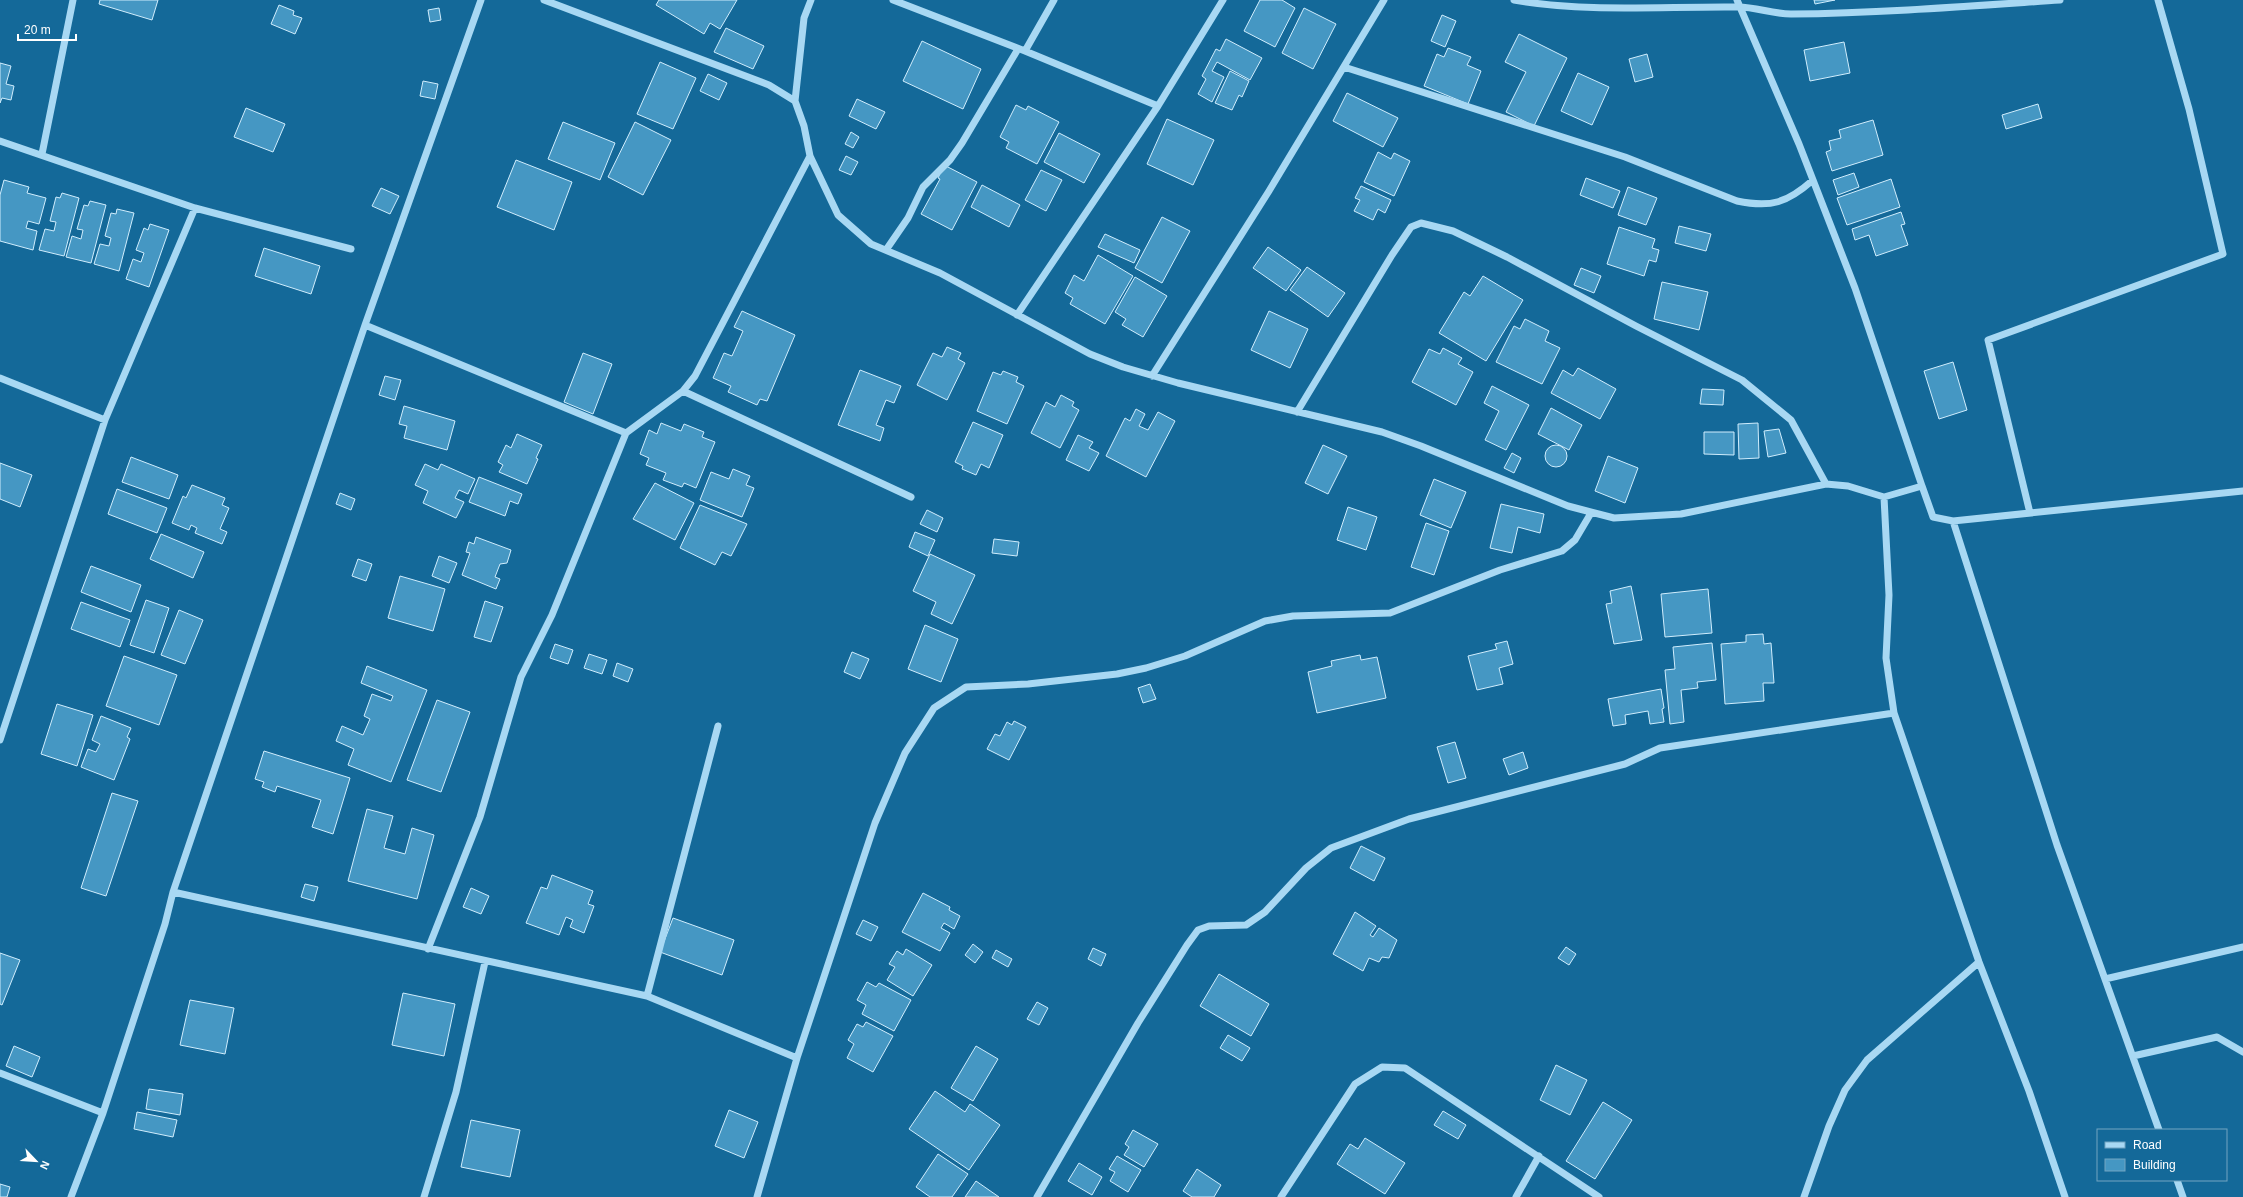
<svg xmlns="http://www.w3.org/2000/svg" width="2243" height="1197" font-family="Helvetica,sans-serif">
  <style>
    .building { fill: #4597c3; stroke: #d0edfd }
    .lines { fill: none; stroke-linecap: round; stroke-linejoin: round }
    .minor { stroke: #a8d8f3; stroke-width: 7 }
  </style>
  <rect width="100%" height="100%" fill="#146999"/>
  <path class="building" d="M100,0H158L152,20L99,4Z
    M659,0H737L720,29L710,23L704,34L656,5Z
    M1260,0H1282L1295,8L1275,47L1244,31Z
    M1814,0H1835L1815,4Z
    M279,5L294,11L293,15L302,18L295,34L271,24Z
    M439,8L441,20L430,22L428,10Z
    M1304,8L1336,24L1313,69L1282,53Z
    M1442,15L1456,21L1445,47L1431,41Z
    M726,28L764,46L753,69L714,52Z
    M1519,34L1567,58L1534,126L1506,112L1526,72L1505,62Z
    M1226,39L1262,58L1250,80L1217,62L1212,71L1224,77L1212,102L1198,94L1206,79L1202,76L1216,49L1220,51Z
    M922,41L981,69L963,109L903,81Z
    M1844,42L1850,73L1810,81L1804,50Z
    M1448,48L1471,57L1467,65L1481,71L1468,104L1424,86L1437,54L1444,57Z
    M1647,54L1653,77L1635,82L1629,59Z
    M660,62L696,78L673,129L637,114Z
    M0,63L11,66L6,84L14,86L11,100L2,98L0,103Z
    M1230,71L1249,81L1242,97L1239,95L1232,110L1215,103Z
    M1578,73L1609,87L1592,125L1561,111Z
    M708,74L727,83L719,100L700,91Z
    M423,81L438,84L435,99L420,96Z
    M1347,93L1398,118L1383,147L1333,121Z
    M857,99L885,112L876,129L849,116Z
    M2038,104L2042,118L2006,129L2002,115Z
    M1016,105L1026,110L1028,106L1059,122L1037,164L1006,148L1009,142L1000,137Z
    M246,108L285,124L273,152L234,137Z
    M1167,119L1214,140L1193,185L1147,164Z
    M1873,120L1883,155L1832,171L1826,152L1831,150L1829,141L1841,138L1839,130Z
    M563,122L615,143L600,180L548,159Z
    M635,122L671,140L643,195L608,177Z
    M851,132L859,137L853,148L845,144Z
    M1059,133L1100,154L1084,183L1044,162Z
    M1378,152L1391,159L1394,153L1410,161L1394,196L1364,182Z
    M846,156L858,162L851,175L839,170Z
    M516,160L572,182L554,230L497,207Z
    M944,165L977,182L952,230L921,214L940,179L938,178Z
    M1041,170L1062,180L1046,211L1025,200Z
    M1854,173L1859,187L1838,195L1833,180Z
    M1586,178L1620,191L1613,208L1580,195Z
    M1891,179L1900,207L1847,225L1837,198Z
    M4,180L29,187L27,193L46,198L39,224L28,221L26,228L37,231L33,250L0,241V195Z
    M982,185L1020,205L1009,227L971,207Z
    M1361,186L1391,200L1385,213L1378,209L1373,220L1354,211L1360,200L1355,198Z
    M1628,187L1657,198L1646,225L1618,215Z
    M381,188L399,196L390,214L372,206Z
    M62,193L79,198L64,256L39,250L45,229L54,231L56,222L50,221L56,197L60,198Z
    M90,201L106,205L91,263L66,257L72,236L81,239L83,230L77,229L84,205L88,206Z
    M117,209L134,213L119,271L94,264L100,244L109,246L111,238L105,236L111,213L116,214Z
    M1901,212L1905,224L1901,225L1908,245L1876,256L1869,235L1855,240L1852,229Z
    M1162,217L1190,231L1162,283L1135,268Z
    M150,224L169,230L149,287L126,279L133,259L141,262L144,253L136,250L144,228L148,230Z
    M1679,226L1711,234L1706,251L1675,243Z
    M1619,227L1655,239L1652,248L1659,250L1656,262L1649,260L1644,276L1607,264Z
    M1105,234L1140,250L1134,263L1098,247Z
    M1268,247L1301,270L1286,291L1253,268Z
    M264,248L320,266L311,294L255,276Z
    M1098,255L1133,276L1105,324L1070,304L1073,298L1065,293L1074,275L1084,281Z
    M1307,267L1345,293L1328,317L1290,290Z
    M1581,268L1601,276L1594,293L1574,285Z
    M1483,276L1523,300L1486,361L1439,333L1464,292L1470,296Z
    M1135,277L1167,296L1143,337L1122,325L1126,319L1115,312Z
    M1662,282L1708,292L1699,330L1654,319Z
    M742,311L795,335L767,401L760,399L757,405L728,392L731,386L713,378L724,353L732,356L743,331L734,327Z
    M1269,311L1308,329L1290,368L1251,350Z
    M1525,319L1549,331L1545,341L1560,348L1542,384L1496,362L1514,326L1520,329Z
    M947,347L961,353L958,359L965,363L947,400L917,385L933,353L942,357Z
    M1443,348L1462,358L1458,364L1473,372L1456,405L1412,382L1429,349L1440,354Z
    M583,353L612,364L593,414L564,402Z
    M1953,362L1967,410L1939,419L1924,371Z
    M1578,368L1616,389L1600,419L1551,393L1563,370L1573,376Z
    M860,370L901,386L894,403L886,400L876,425L884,428L880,441L838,425Z
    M1003,371L1018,377L1016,382L1024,386L1007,424L977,411L993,372L1001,375Z
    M385,376L401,380L395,400L379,395Z
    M1492,386L1529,405L1506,450L1485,440L1499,411L1484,403Z
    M1702,389L1724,390L1723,405L1700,404Z
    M1061,395L1074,402L1072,406L1079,410L1060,448L1031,433L1046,402L1055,407Z
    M404,406L455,421L447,450L404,438L407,426L399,424Z
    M1551,408L1582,425L1569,450L1538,434Z
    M1136,409L1145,414L1139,426L1148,430L1158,412L1175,421L1146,477L1106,456L1125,418L1130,421Z
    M973,422L1003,435L989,468L981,464L976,475L962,469L963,466L955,462Z
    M661,423L681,431L684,424L704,432L702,437L715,442L696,488L684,483L682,487L663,480L666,473L646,465L649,458L640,454L649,430L657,434Z
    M1758,423L1759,458L1739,459L1738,424Z
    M1779,429L1786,453L1768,457L1764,431Z
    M1704,432H1734V455L1704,454Z
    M517,434L542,445L536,458L538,459L527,484L499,472L503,465L498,462L506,445L511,448Z
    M1078,435L1093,442L1089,448L1099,453L1089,471L1066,460Z
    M1545 456a11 11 0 1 1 22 0a11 11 0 1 1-22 0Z
    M1323,445L1347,456L1328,494L1305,483Z
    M1512,453L1521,458L1514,473L1504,468Z
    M1608,456L1638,468L1625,503L1595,491Z
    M131,457L178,475L169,499L122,482Z
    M0,463L32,475L20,507L0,499Z
    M425,464L438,470L441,464L475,479L468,494L459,490L455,498L464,502L456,518L423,503L428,491L415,485Z
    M733,469L750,476L746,485L754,488L742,517L700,500L711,472L729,479Z
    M479,477L522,494L518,504L510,501L505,516L469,502Z
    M1434,479L1466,492L1451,528L1420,515Z
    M655,483L694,503L675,540L633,519Z
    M192,485L225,498L222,505L229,508L220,529L227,532L222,544L195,533L197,528L191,525L189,530L172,523L183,496L186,498Z
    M117,489L167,508L157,533L108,514Z
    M340,493L355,499L351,510L336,504Z
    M1501,504L1544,514L1540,533L1518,527L1512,553L1490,548Z
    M700,505L747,524L731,556L722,552L715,565L680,548Z
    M1348,507L1377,517L1366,550L1337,540Z
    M927,510L943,518L937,532L920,524Z
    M1426,523L1449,531L1434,575L1411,567Z
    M915,532L935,540L928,556L909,547Z
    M161,534L204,552L193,578L150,559Z
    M476,537L511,550L507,563L500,564L495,577L500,579L496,589L462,575L470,553L466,552L469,542L474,544Z
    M994,539L1019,542L1017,556L992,553Z
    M930,554L975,575L952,624L931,614L936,602L913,591Z
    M439,556L457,563L449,583L432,576Z
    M358,559L372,564L366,581L352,576Z
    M91,566L141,585L131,612L81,592Z
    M400,576L445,589L433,631L388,618Z
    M1631,586L1642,640L1614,644L1606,604L1612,603L1610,591Z
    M1708,589L1712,633L1665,637L1661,594Z
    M146,600L169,608L154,653L130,645Z
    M485,601L503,607L491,642L474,637Z
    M81,602L130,620L120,647L71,629Z
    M179,610L203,620L185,664L161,655Z
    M925,625L958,639L941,682L908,669Z
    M1763,634L1764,644L1771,643L1774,683H1763L1764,701L1725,704L1721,644L1746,642V635Z
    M1507,641L1513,664L1499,668L1503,684L1477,690L1468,656L1497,649L1495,644Z
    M1712,643L1716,680L1697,682L1698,688L1681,690L1684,722L1670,724L1665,670L1675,669L1673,647Z
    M555,644L573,650L568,664L550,658Z
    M852,652L869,659L860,679L844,672Z
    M589,654L607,660L602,674L584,668Z
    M1360,655L1361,660L1377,657L1386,698L1317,713L1308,672L1332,666L1331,661Z
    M124,656L177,675L159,725L106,706Z
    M617,663L633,669L628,682L613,676Z
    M367,666L427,690L391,782L348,765L354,749L336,741L342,726L363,735L370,719L364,716L372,694L391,701L393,696L361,683Z
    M1150,684L1156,699L1143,703L1138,688Z
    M1661,689L1664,708L1662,709L1664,722L1650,724L1648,711L1625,715L1626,724L1613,726L1608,699Z
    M437,700L470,712L441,792L407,780Z
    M57,704L93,715L77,766L41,754Z
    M101,716L131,728L127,737L130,739L114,780L81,767L88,749L96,752L100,744L92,740Z
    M1014,721L1026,727L1009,760L987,749L995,734L1000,736L1007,722L1012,725Z
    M1455,742L1466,778L1448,783L1437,747Z
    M264,751L350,778L333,834L312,827L321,800L277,786L275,792L262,787L264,782L255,779Z
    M1523,752L1528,768L1509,775L1503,759Z
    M112,793L138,801L106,896L81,888Z
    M367,809L393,816L384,848L405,854L412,828L434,835L417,899L348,881Z
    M1361,846L1385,858L1374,881L1350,868Z
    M552,875L593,891L588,904L594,906L584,933L570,927L573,920L566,917L559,935L526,923L541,887L547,889Z
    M305,884L318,887L314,901L301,897Z
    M471,888L489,896L481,914L463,907Z
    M923,893L950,907L949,910L960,916L954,929L944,923L941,928L950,933L940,951L902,932Z
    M1355,912L1376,926L1370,935L1373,937L1379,928L1397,940L1389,958L1382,957L1379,962L1369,958L1363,971L1333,954Z
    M673,918L734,940L722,975L660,952Z
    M863,920L878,927L871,941L856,934Z
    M973,944L983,952L975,963L965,955Z
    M1566,947L1576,954L1569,965L1558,958Z
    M1093,948L1106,954L1101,966L1088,959Z
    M906,949L932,965L913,996L887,980L895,967L889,964L897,951L903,955Z
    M996,950L1012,959L1008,967L992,958Z
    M0,953L20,960L2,1005L0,1004Z
    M1219,974L1269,1004L1251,1036L1200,1006Z
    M867,982L876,987L879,983L911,1000L894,1031L862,1014L866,1005L857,1000Z
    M403,993L455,1004L444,1056L392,1045Z
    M190,1000L234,1008L225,1054L180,1045Z
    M1037,1002L1048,1008L1039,1025L1027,1019Z
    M866,1022L893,1036L873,1072L847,1058L854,1044L848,1040L857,1024L863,1027Z
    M1228,1035L1250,1048L1242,1061L1220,1048Z
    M14,1046L40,1057L32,1077L6,1066Z
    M976,1046L998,1059L973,1101L951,1088Z
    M1556,1065L1587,1080L1570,1115L1540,1100Z
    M149,1089L183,1094L180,1115L146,1109Z
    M935,1091L965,1112L970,1104L1000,1125L969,1170L909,1129Z
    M1603,1102L1632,1120L1595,1179L1566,1161Z
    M729,1110L758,1122L744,1158L715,1146Z
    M1443,1111L1466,1125L1458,1139L1434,1125Z
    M137,1112L177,1120L173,1137L134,1129Z
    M471,1120L520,1130L510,1177L461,1167Z
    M1133,1130L1158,1144L1144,1167L1124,1155L1129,1147L1125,1144Z
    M1365,1138L1405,1163L1385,1194L1337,1164L1350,1144L1358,1149Z
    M938,1154L968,1174L952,1197H930L916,1187Z
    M1117,1156L1141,1170L1128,1192L1110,1181L1115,1172L1109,1169Z
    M1079,1163L1102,1177L1092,1195L1068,1181Z
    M1197,1169L1221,1185L1214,1197H1192L1183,1191Z
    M976,1181L999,1197H965Z
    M0,1184L10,1187L7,1197H0Z"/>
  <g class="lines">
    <path class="minor" d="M544,0L769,85L795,101L804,126L810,156L838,215L871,244L940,273L1090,354L1123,367L1178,383L1382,432L1421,446L1568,506L1614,518L1681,514L1826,484L1848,486L1884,497L1922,486L1933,517L1953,521L2243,491
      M893,0L1025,51L1158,106
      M1514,0C1587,13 1664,6 1738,7C1756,7 1773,14 1791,14C1881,13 1971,6 2060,0
      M1737,0L1799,144L1855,288L1922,486
      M1025,51L1054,0
      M1344,67L1625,157L1737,201C1771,208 1787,203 1813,180
      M795,101L804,18L811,0
      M0,141L195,208L351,249
      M42,154L73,0
      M886,250L908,218L923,187L950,160L962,143L1018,49
      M1017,315L1158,106L1223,0
      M365,325L626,433
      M1152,376L1269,191L1384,0
      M0,378L105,420
      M683,391L911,497
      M1297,412L1392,255L1411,227L1421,223L1453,231L1507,257L1636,326L1742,380L1791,420L1826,484
      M1884,497L1889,595L1886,658L1894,713L1979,962L2029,1091L2065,1197
      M2030,513L1988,340L2223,254L2189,109L2158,0
      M1953,521L2057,845L2159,1130
      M0,740L105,420L195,208
      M173,892L647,996L797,1058L757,1197
      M428,949L480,817L521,677L552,615L626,433L683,391L695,376L810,156
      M2105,979L2243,947
      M647,996L718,726
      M2133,1056L2217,1037L2243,1052
      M797,1058L875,823L905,753L934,708L966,687L1028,684L1117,674L1146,668L1185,656L1265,621L1293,616L1390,613L1500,570L1562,551L1575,540L1591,513
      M0,1073L103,1113
      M2177,1180L2183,1197
      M71,1197L103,1113L165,924L173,892L365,325L481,0
      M424,1197L456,1092L485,962
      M1037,1197L1138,1023L1187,945L1198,930L1209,926L1246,925L1265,912L1306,868L1331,848L1409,819L1625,764L1660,748L1894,713
      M1281,1197L1355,1084L1382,1067L1405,1068L1599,1197
      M1516,1197L1539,1156
      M1804,1197L1829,1126L1845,1090L1867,1060L1979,962"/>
  </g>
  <rect x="2097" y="1129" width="130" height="52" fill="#146999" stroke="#72a5c2"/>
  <rect x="2105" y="1142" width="20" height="6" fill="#a8d8f3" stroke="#72a5c2"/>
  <text x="2133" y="1149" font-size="12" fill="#ffffff">Road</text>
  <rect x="2105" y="1159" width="20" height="12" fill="#4597c3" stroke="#72a5c2"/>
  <text x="2133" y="1169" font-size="12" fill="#ffffff">Building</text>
  <g transform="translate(36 1161) rotate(115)" stroke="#146999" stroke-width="3" paint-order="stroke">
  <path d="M0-3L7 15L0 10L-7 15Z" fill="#ffffff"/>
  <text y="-6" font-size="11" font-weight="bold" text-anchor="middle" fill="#ffffff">N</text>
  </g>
  <path d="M18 34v6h58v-6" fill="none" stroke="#ffffff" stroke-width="2"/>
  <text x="24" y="34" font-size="12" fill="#ffffff" stroke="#146999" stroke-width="3" paint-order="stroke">20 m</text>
</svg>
